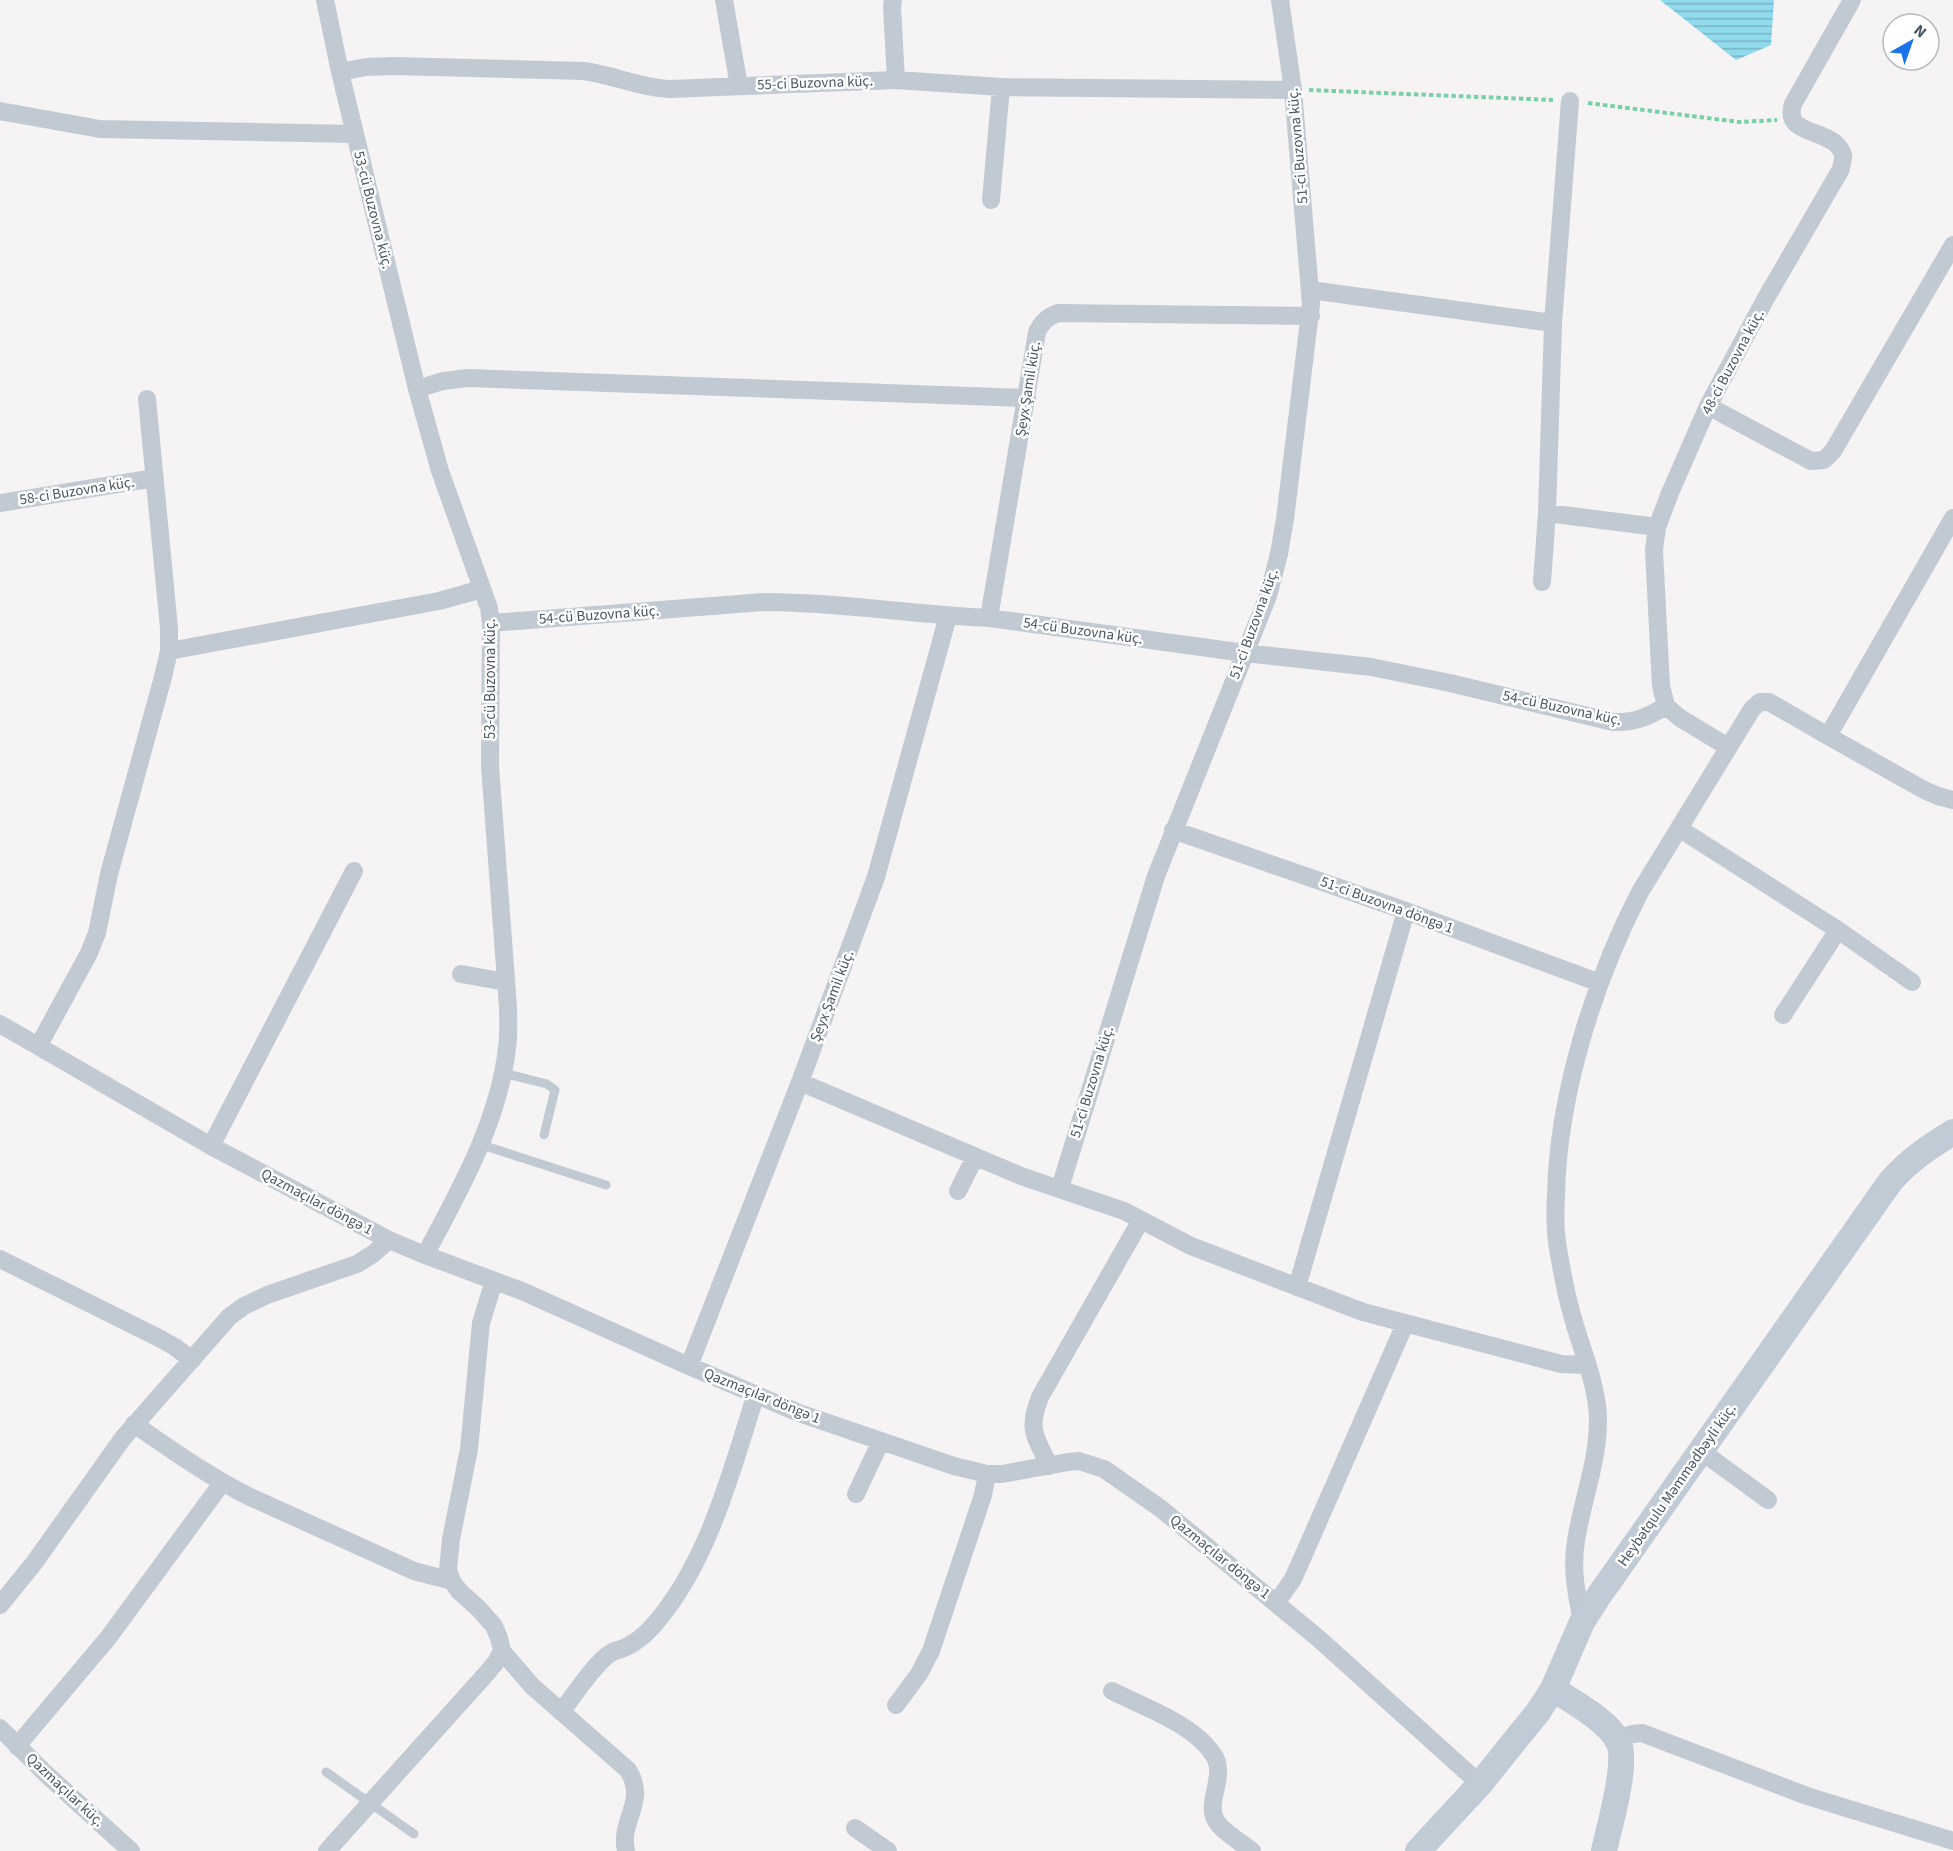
<svg xmlns="http://www.w3.org/2000/svg" width="1953" height="1851" font-family="'Source Sans 3',sans-serif">
  <style>
    .water { fill: url(#water-rules) }
    .lines { fill: none; stroke-linecap: round; stroke-linejoin: round }
    .path { stroke: #7ad0a6; stroke-width: 4; stroke-dasharray: 4.5 3; stroke-linecap: butt }
    .lane { stroke: #c1cad2; stroke-width: 9 }
    .street { stroke: #c1cad2; stroke-width: 18 }
    .secondary { stroke: #c1cbd6; stroke-width: 26 }
    .labels { text-anchor: middle; dominant-baseline: central; stroke-width: 5; stroke-linejoin: round; paint-order: stroke }
    .street-label { font-size: 15px; fill: #4a5661; stroke: #fff }
  </style>
  <defs>
    <pattern id="water-rules" width="6" height="5" patternUnits="userSpaceOnUse" patternTransform="scale(1.5)"><rect width="6" height="5" fill="#90daee"/><path d="M0 2.5h6" fill="none" stroke="#78b4c4"/></pattern>
  </defs>
  <rect width="100%" height="100%" fill="#f5f3f3"/>
  <path class="water" d="M1660,0H1774L1771,45L1736,60Z"/>
  <g class="lines">
    <path class="path" d="M1309,90L1553,100
      M1588,103L1739,122L1777,120"/>
    <path class="lane" d="M503,1073L547,1084L555,1090L544,1135
      M479,1144L606,1185
      M326,1772L414,1834"/>
    <path class="street" d="M325,0L340,72L417,389L440,471L489,608L491,623L490,766L508,1007C508,1020 509,1035 507,1048C499,1121 459,1192 425,1255
      M724,0L739,86
      M893,0L892,7L896,80
      M340,72L366,67L393,66L584,71C614,75 640,88 670,89L896,80L1001,87L1293,90
      M0,111L100,129L355,134
      M991,200L1001,87
      M1310,290L1553,323
      M417,389L443,381L468,378L1027,398
      M1708,406L1811,461L1824,460L1833,451L1953,245
      M0,503L155,478
      M1547,513L1657,527
      M1542,582L1547,513L1553,323L1570,101
      M989,618L1037,332C1042,322 1047,317 1058,313L1311,316
      M491,623L764,602C839,602 914,615 989,618L1245,653L1371,667L1450,683L1613,722C1634,723 1648,717 1666,706
      M169,651L439,601L482,589
      M1828,736L1924,790L1938,796L1953,800
      M1728,747L1680,718L1666,706L1661,686L1654,550L1657,527L1670,493L1708,406L1766,298L1841,169C1841,165 1844,159 1843,155C1842,150 1838,146 1835,143C1817,129 1784,132 1793,104L1852,0
      M1680,829L1838,930L1912,982
      M1173,830L1406,911L1600,983
      M461,974L506,982
      M1783,1015L1838,930
      M0,1024L211,1146L389,1240L425,1255L522,1291L689,1366L799,1413L954,1466L987,1474H1002L1068,1462L1079,1461L1104,1469L1160,1508L1318,1638L1480,1784
      M39,1045L89,953L97,933L109,874L163,677L169,651V628L147,399
      M800,1082L1021,1176L1124,1211L1191,1246L1363,1312L1561,1364L1587,1365
      M211,1146L354,871
      M1060,1188L1156,876L1268,596L1279,554L1285,519L1311,304L1293,90L1280,0
      M958,1191L975,1157
      M0,1259L157,1337L175,1347L192,1360
      M494,1281L481,1323L469,1449L451,1539L448,1570L452,1581L459,1591L479,1609L494,1626L499,1638L502,1651L532,1686L628,1770C648,1802 619,1819 626,1851
      M1297,1287L1406,911
      M689,1366L800,1082L876,877L948,616
      M134,1424C172,1450 208,1476 248,1496L414,1571L452,1581
      M1701,1451L1768,1500
      M1049,1466C1035,1434 1027,1431 1040,1397L1141,1220
      M856,1494L881,1441
      M1276,1603L1293,1579L1301,1561L1405,1324
      M0,1605L34,1563L123,1438L229,1317L244,1306L267,1295L357,1264L373,1254L389,1240
      M1582,1622C1577,1595 1571,1569 1576,1541C1582,1501 1598,1462 1598,1421C1598,1384 1580,1347 1571,1311C1565,1291 1562,1270 1558,1249C1555,1232 1555,1213 1556,1195C1558,1095 1594,981 1640,892L1752,709L1760,702H1769L1828,736L1953,518
      M1112,1691C1144,1707 1193,1724 1213,1754C1229,1777 1201,1805 1219,1825C1228,1835 1242,1843 1252,1851
      M896,1705L919,1674L931,1651L983,1495L987,1474
      M561,1712C573,1697 596,1661 611,1653C615,1650 620,1650 624,1648C635,1643 645,1635 653,1626C708,1564 731,1472 756,1394
      M0,1728L45,1773L131,1851
      M1617,1739L1632,1734L1642,1733L1807,1796L1953,1841
      M17,1746L108,1638L222,1483
      M855,1828L888,1851
      M327,1851L486,1674L496,1662L502,1651"/>
    <path class="secondary" d="M1553,1689C1573,1702 1607,1720 1618,1741C1629,1762 1609,1827 1604,1851
      M1418,1851L1480,1784L1538,1712L1553,1689L1582,1622L1598,1597L1890,1182C1910,1159 1928,1148 1953,1132"/>
  </g>
  <g class="labels">
    <g class="street-label">
      <text transform="translate(815 83) rotate(-2)">55-ci Buzovna küç.</text>
      <text transform="translate(1298 146) rotate(-95)">51-ci Buzovna küç.</text>
      <text transform="translate(373 210) rotate(76)">53-cü Buzovna küç.</text>
      <text transform="translate(1733 362) rotate(-62)">48-ci Buzovna küç.</text>
      <text transform="translate(1028 389) rotate(-81)">Şeyx Şamil küç.</text>
      <text transform="translate(77 491) rotate(-9)">58-ci Buzovna küç.</text>
      <text transform="translate(599 615) rotate(-4)">54-cü Buzovna küç.</text>
      <text transform="translate(1254 624) rotate(-70)">51-ci Buzovna küç.</text>
      <text transform="translate(1083 631) rotate(8)">54-cü Buzovna küç.</text>
      <text transform="translate(490 679) rotate(-90)">53-cü Buzovna küç.</text>
      <text transform="translate(1562 708) rotate(12)">54-cü Buzovna küç.</text>
      <text transform="translate(1387 905) rotate(20)">51-ci Buzovna döngə 1</text>
      <text transform="translate(832 996) rotate(-69)">Şeyx Şamil küç.</text>
      <text transform="translate(1092 1082) rotate(-73)">51-ci Buzovna küç.</text>
      <text transform="translate(317 1202) rotate(28)">Qazmaçılar döngə 1</text>
      <text transform="translate(762 1396) rotate(22)">Qazmaçılar döngə 1</text>
      <text transform="translate(1677 1485) rotate(-55)">Heybətqulu Məmmədbəyli küç.</text>
      <text transform="translate(1220 1557) rotate(39)">Qazmaçılar döngə 1</text>
      <text transform="translate(65 1790) rotate(43)">Qazmaçılar küç.</text>
    </g>
  </g>
  <g transform="translate(1911 42) rotate(40)"><circle r="28" fill="#ffffff" stroke="#b7bbc0" stroke-width="1.5"/>
  <path d="M0-4.5L10 22L0 15L-10 22Z" fill="#1a73e8"/>
  <text y="-9" font-size="16" font-weight="bold" text-anchor="middle" fill="#4a5661">N</text>
  </g>
</svg>
